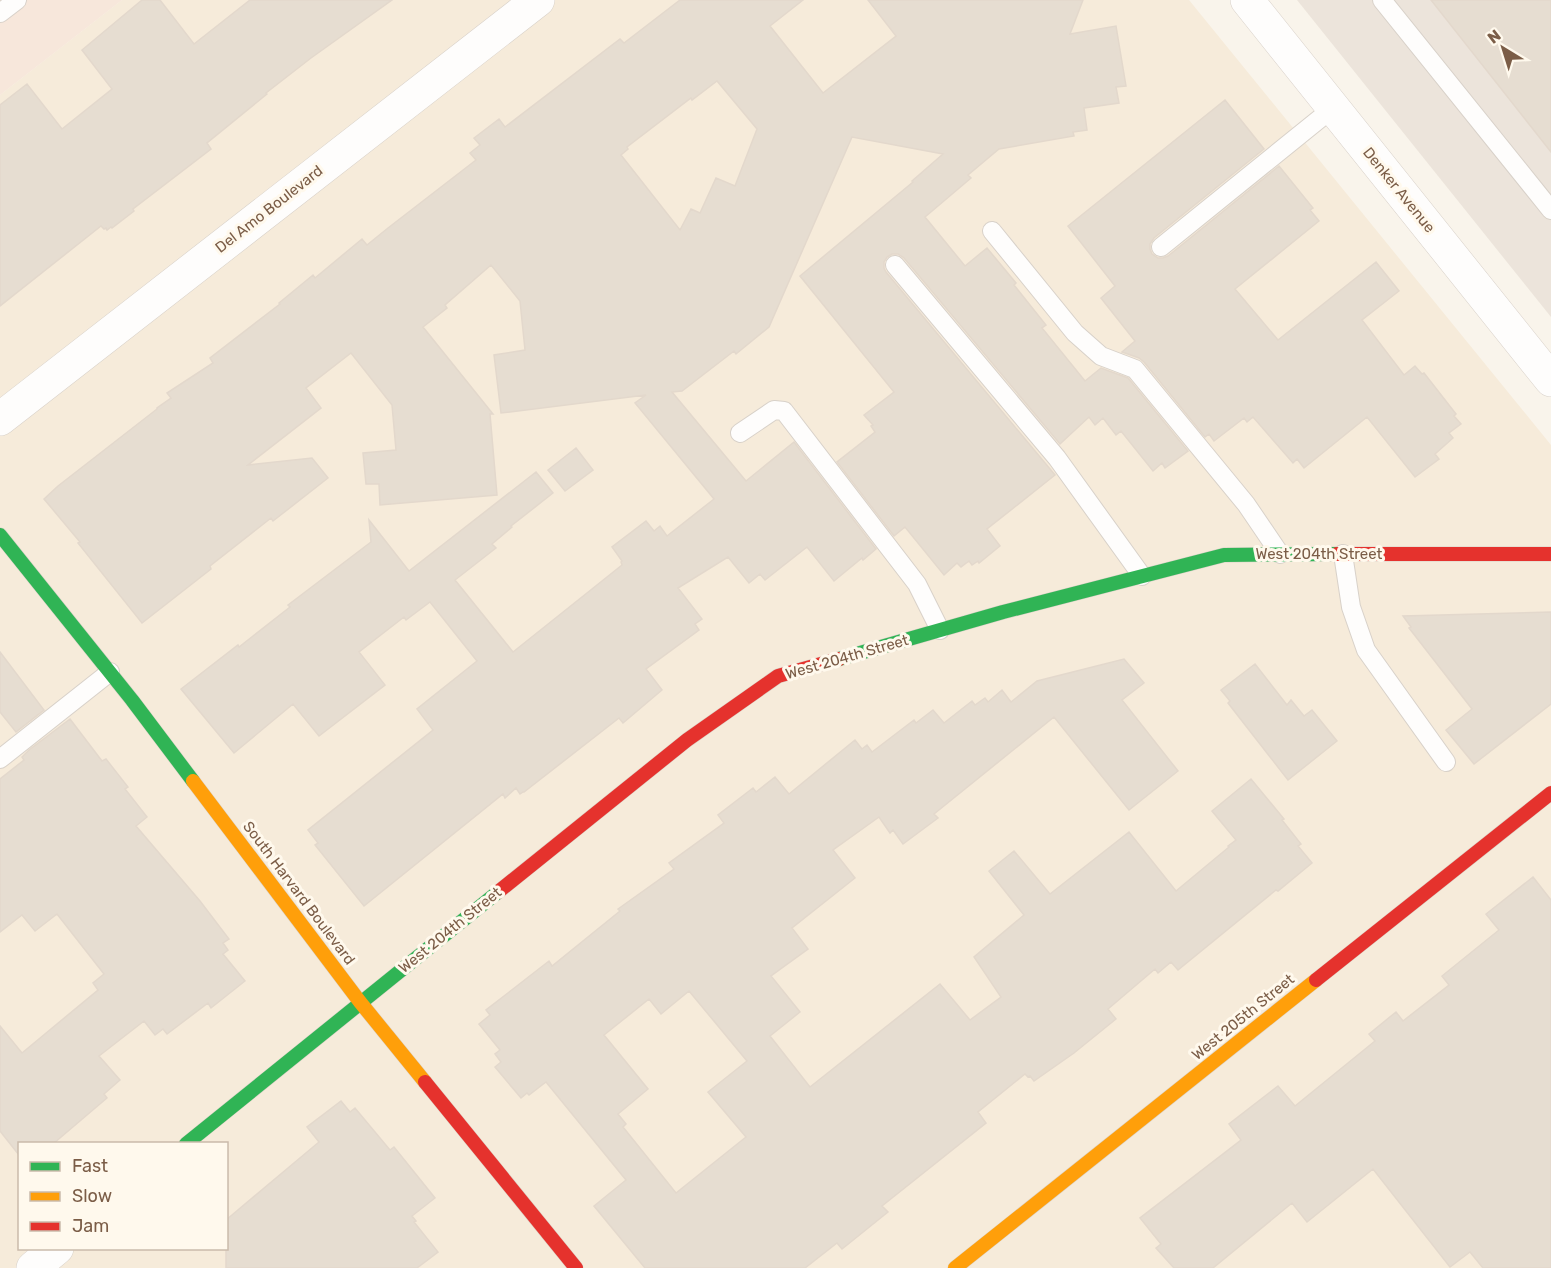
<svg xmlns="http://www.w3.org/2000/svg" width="1551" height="1268" font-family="Rubik,sans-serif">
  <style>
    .residential { fill: #f6ebda; fill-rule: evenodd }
    .commercial { fill: #f7e7db }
    .industrial { fill: #ece4db }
    .building { fill: #e6ddd1; stroke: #e3d8cc; stroke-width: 1.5; fill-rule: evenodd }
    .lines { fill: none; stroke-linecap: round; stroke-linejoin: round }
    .lane-casing { stroke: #d8d1c9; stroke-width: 20 }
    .street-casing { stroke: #d8d1c9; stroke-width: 34 }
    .fast-casing { stroke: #d9d1c7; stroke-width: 15 }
    .slow-casing { stroke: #d9d1c7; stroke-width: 15 }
    .jam-casing { stroke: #d9d1c7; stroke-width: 15 }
    .lane { stroke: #fefdfc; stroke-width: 18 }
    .street { stroke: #fefdfc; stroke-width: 33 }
    .fast { stroke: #30b455; stroke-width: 14 }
    .slow { stroke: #ff9f0a; stroke-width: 14 }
    .jam { stroke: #e5322d; stroke-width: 14 }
    .labels { text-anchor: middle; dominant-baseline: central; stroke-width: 6; stroke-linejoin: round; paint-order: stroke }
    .street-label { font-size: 15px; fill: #7b5d47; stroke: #fff9ed }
  </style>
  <rect width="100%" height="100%" fill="#f9f4eb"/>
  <path class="residential" d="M122,0H1189L1551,445V1268H0V95ZM20,1144H226V1248H20Z"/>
  <path class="commercial" d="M0,0H122L0,95Z"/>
  <path class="industrial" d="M1297,0H1551V317Z"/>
  <path class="building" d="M142,0H160L194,44L250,0H392L311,58L266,93L267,94L207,143L211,149L133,209L134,211L112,228L111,227L107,230L106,228L104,229L101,226L0,306V105L27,84L62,129L112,89L82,50Z
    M680,0H803L770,26L823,93L896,36L868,0H1083L1070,34L1116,26L1126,86L1116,87L1119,103L1084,108L1087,130L1073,132L1074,136L999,149L968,175L971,178L925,217L965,266L987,248L1016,283L1014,285L1046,325L1042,328L1085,381L1101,368L1128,378L1188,451L1165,468L1162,463L1153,471L1121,431L1116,435L1103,418L1095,425L1089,417L1060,444L904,258L898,254H892L887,257L884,262V268L886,272L1055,475L987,529L1000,546L979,563L978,561L972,565L969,561L961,567L957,563L944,575L905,527L894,536L837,462L875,432L871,426L873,425L864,415L894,392L800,276L913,182L912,181L943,154L852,137L769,327L736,354L734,351L682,391L672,392L746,481L794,442L876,549L863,560L862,558L834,581L807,547L765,580L760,574L749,583L728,557L678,588L702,619L695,624L699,630L646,669L662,690L623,723L619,718L524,792H523L520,794L516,788L505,798L503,794L364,906L315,845L318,843L308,830L433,730L417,709L477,661L430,602L406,620L404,617L359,652L385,685L319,736L293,704L234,753L181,689L238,645L239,647L290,607L288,605L371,542L369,520L409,571L536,472L553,493L511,526L512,527L492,544L496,548L455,580L513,652L622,565L621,562L622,561L612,547L646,521L654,531L660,526L667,536L714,499L635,403L646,395L501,413L494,355L525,350L520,301L491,265L445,305L447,308L423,327L493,414H490L497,495L380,505L379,484H366L363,453L396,450L392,405L351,353L306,388L321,408L248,465L312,458L328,478L273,521L271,518L210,566L211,569L142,623L78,543L80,542L44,499L58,486L157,409V408L171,398L167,393L213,363L210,358L280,304L279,303L313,275L315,278L362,239L367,245L388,228L476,160L470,153L480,145L474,138L499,119L505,127L620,39L624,43ZM717,81L757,129L735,186L716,178L700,213L691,209L680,230L621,155L628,149L627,147L691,98L692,100Z
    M1431,0H1551V152Z
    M1225,100L1264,149L1154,238L1150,244V249L1152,254L1158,258H1163L1168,256L1279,166L1313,208L1310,210L1319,221L1235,289L1278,340L1376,262L1399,291L1362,320L1404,375L1415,366L1422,374L1424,373L1456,414L1454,416L1461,424L1449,433L1453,438L1435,454L1439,459L1415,477L1367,417L1304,468L1297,459L1293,463L1253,417L1247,422L1244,418L1214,441L1209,434L1205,437L1144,362L1139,358L1122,352L1135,341L1101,298L1115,286L1068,226Z
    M576,448L593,470L565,491L548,470Z
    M1551,612V704L1474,764L1446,730L1472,709L1409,628L1411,627L1403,616Z
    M0,652L44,710L16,732L0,712Z
    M1124,659L1144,683L1122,700L1178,771L1129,810L1054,717L934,814L938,818L903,844L893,830L890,833L879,817L833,850L855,878L792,928L808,949L771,976L800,1012L770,1036L810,1087L940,984L970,1020L1001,997L974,957L1024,915L989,871L1014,851L1050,894L1129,832L1176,891L1229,847L1228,846L1236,840L1212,811L1251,779L1284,819L1282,820L1301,844L1298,846L1312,863L1278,891L1276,890L1178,970L1171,962L1158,973L1155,969L1108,1009L1116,1019L1074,1053L1034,1081L1030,1076L1028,1077L1025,1074L978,1112L986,1123L882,1206L888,1212L842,1249L837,1243L805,1268H645L594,1206L626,1180L546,1082L529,1095L527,1093L521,1098L495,1067L501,1062L495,1054L500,1050L479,1024L490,1015L486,1010L549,961L552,966L620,911L618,909L674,869L669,863L724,823L718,815L753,788L756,792L775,777L789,794L855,740L862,749L867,745L872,752L914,720L916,723L933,710L944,723L972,701L975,705L985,698L988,702L1002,690L1011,702L1037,681ZM689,991L747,1061L708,1092L746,1137L676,1193L623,1127L626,1124L618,1114L648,1089L604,1035L649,999L661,1014Z
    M1255,664L1287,705L1291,700L1304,716L1312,710L1337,741L1288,780L1228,703L1230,701L1221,690Z
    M70,719L102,761L106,759L128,787L125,789L147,817L136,826L200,901L229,939L223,943L228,950L223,954L245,981L211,1008L208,1003L167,1034L163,1029L155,1035L144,1021L99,1056L120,1080L104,1094L107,1098L54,1143H20L19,1155L0,1131V1026L22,1053L98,990L93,983L104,974L57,914L35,931L22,915L0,932V779L24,760L22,757L29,750Z
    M1533,877L1551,900V1268H1483L1470,1252L1450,1267L1373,1169L1307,1222L1292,1203L1213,1268H1174L1156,1248L1161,1244L1140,1218L1241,1140L1229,1124L1278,1086L1295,1106L1375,1041L1369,1034L1396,1012L1403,1021L1449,985L1442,976L1499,930L1486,914Z
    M341,1101L350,1112L355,1108L390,1150L394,1147L435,1198L412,1216L416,1221L414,1222L438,1252L417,1268H226V1220L319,1142L307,1127Z"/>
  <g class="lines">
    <g class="lane-casing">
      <path id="lane" d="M1382,0L1551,210
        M0,13L17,0
        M992,231L1075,333L1101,356L1135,369L1246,504L1280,554
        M1161,247L1333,108
        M895,265L1057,458L1142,576
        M740,433L774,410L784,411L917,584L940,630
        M1343,554L1351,607L1366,650L1446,762
        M0,759L110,672"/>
    </g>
    <g class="street-casing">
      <path id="street" d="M1247,0L1551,380
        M0,419L538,0
        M33,1268L57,1248"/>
    </g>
    <g class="fast-casing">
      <path id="fast" d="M0,535L132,700L193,781
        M839,659L1003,612L1224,555L1337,554
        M186,1144L498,892"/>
    </g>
    <g class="slow-casing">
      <path id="slow" d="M193,781L360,1002L425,1082
        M955,1268L1316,980"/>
    </g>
    <g class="jam-casing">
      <path id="jam" d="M1337,554H1551
        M498,892L687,740L778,676L839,659
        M1316,980L1551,793
        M425,1082L576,1268"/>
    </g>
    <use href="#lane" class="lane"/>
    <use href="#street" class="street"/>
    <use href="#fast" class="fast"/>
    <use href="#slow" class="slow"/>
    <use href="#jam" class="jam"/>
  </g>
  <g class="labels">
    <g class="street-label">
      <text transform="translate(1399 190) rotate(51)">Denker Avenue</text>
      <text transform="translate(269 209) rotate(-38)">Del Amo Boulevard</text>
      <text x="1319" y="554">West 204th Street</text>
      <text transform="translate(847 657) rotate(-16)">West 204th Street</text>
      <text transform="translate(299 893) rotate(53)">South Harvard Boulevard</text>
      <text transform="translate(450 930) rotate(-39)">West 204th Street</text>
      <text transform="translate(1243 1017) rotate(-39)">West 205th Street</text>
    </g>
  </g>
  <rect x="18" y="1142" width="210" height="108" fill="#fff9ed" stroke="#cabbab" stroke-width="1.5"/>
  <rect x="30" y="1162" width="30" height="9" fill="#30b455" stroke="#cabbab" stroke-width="1.5"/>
  <text x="72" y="1172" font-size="18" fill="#7b5d47">Fast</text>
  <rect x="30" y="1192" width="30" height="9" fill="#ff9f0a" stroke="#cabbab" stroke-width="1.5"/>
  <text x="72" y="1202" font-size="18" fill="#7b5d47">Slow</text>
  <rect x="30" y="1222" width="30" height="9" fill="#e5322d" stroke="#cabbab" stroke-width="1.5"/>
  <text x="72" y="1232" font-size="18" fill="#7b5d47">Jam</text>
  <g transform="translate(1503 48) rotate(322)" stroke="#fff9ed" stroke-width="4.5" paint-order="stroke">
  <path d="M0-4.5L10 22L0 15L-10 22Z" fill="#7b5d47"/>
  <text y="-9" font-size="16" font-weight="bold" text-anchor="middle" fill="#7b5d47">N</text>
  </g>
</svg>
